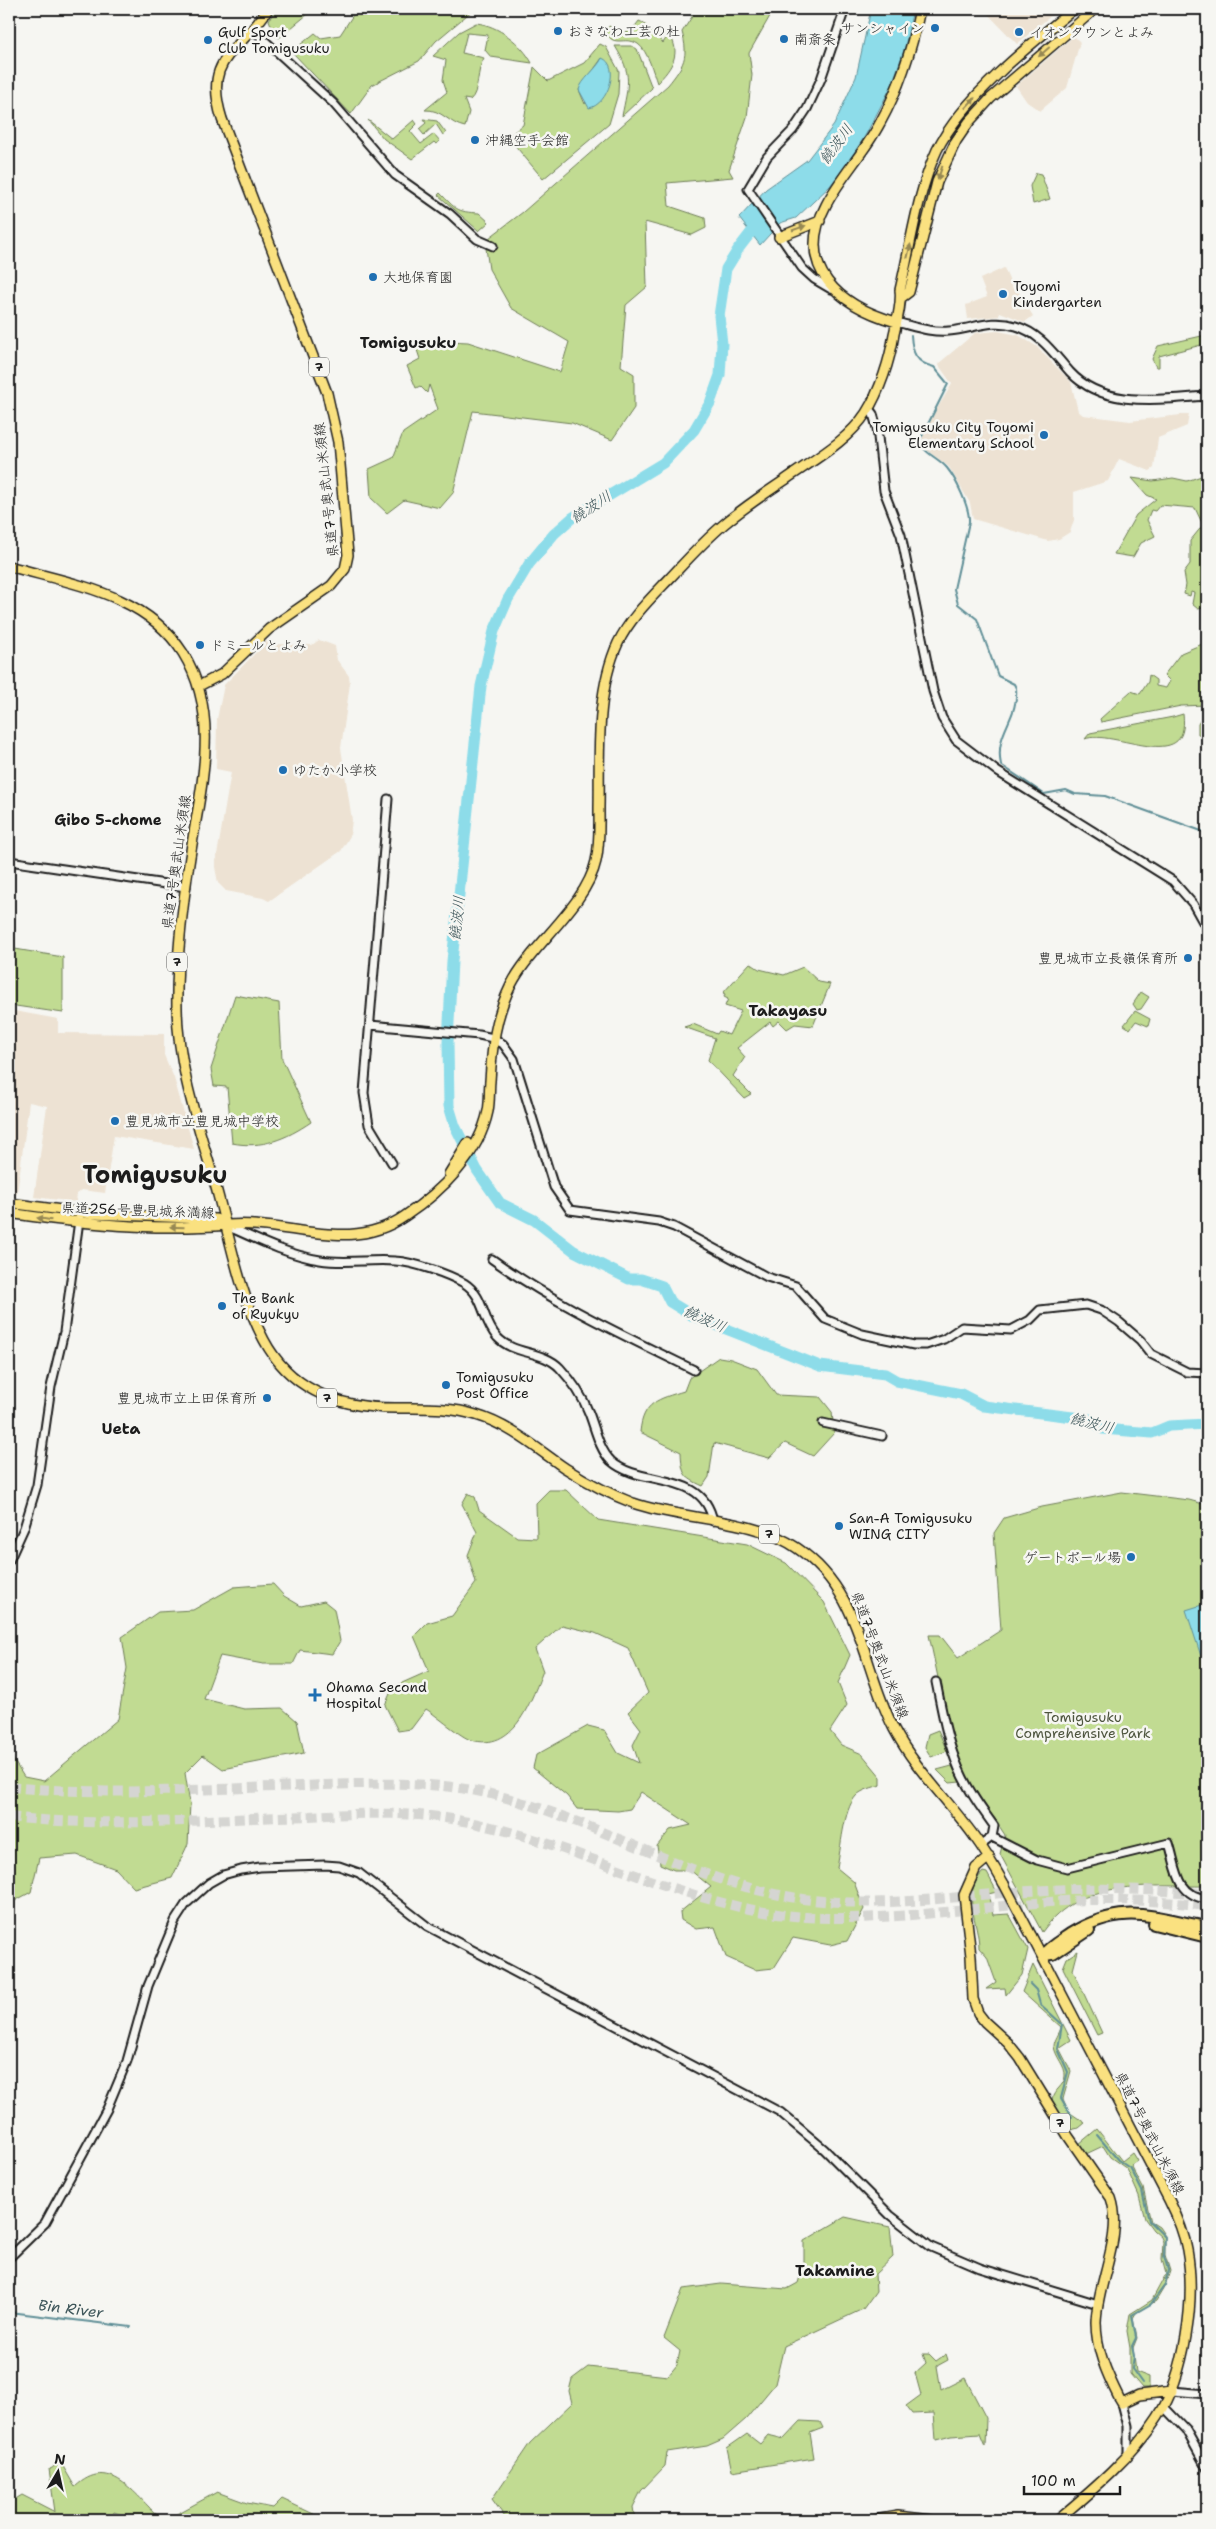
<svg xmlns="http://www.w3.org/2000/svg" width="1216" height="2529" font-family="'Shantell Sans','Klee One',sans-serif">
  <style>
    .built { fill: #ede2d3 }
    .green { fill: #c1db92; stroke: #6e7c57; fill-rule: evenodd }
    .water { fill: #8ddce9; stroke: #608f97 }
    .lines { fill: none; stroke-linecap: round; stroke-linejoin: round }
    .stream { stroke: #608f97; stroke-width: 2 }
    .river { stroke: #8ddce9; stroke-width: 11 }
    .highway-tunnel { stroke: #d5d5d2; stroke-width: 10; stroke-dasharray: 10 5; stroke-linecap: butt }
    .minor-casing { stroke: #1c1c1c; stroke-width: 11 }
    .major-casing { stroke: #1c1c1c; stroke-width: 12 }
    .highway-casing { stroke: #1c1c1c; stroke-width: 14 }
    .minor { stroke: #f6f6f2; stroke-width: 7 }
    .major { stroke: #fae180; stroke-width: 9 }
    .highway { stroke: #fae180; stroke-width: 10 }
    .major-bridge-casing { stroke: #1c1c1c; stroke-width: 12; stroke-linecap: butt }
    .major-bridge { stroke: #fae180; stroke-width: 9 }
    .oneway { fill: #968853 }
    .poi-dot { fill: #1f6fb2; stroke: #f6f6f2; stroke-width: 2 }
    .labels { text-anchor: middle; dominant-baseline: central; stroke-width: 5; stroke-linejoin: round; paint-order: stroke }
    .shield { fill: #f6f6f2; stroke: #5d5d5c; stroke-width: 1 }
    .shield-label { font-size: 12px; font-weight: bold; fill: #1c1c1c }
    .poi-label { font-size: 14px; fill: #1c1c1c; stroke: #f6f6f2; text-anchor: start }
    .street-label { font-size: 14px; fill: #1c1c1c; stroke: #f6f6f2 }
    .park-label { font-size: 14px; fill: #4e553f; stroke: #f6f6f2 }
    .water-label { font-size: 15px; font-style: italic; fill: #3e565a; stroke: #f6f6f2 }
    .neighbourhood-label { font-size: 15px; font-weight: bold; fill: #1c1c1c; stroke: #f6f6f2 }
    .quarter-label { font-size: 16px; font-weight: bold; fill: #1c1c1c; stroke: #f6f6f2 }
    .town-label { font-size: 24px; font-weight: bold; fill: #1c1c1c; stroke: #f6f6f2 }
  </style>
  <rect width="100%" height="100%" fill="#f6f6f2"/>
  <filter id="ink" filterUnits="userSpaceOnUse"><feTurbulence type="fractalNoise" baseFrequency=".02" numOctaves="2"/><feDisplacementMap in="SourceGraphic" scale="10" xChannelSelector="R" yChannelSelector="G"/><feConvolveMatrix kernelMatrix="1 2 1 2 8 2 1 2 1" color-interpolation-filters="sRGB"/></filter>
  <g filter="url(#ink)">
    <path class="built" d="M983,9H1059L1017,44Z
      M1074,36L1080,42L1067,88L1040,111L1027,102L1016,86Z
      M1004,268L1013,289L1016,288L1033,316L1025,322L1000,312L999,316L968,319L966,305L987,297L980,279Z
      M998,331L1018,335L1036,346L1071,382L1078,411L1083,415L1130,421L1189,414L1187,426L1158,438L1154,468L1150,471L1119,459L1108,481L1074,492V520L1070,532L1059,539L1048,541L973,519L970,503L949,467L924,448L922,443L923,432L952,384L938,364L975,333Z
      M268,640L271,644L312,645L319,640L335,646L337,660L349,676L350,683L341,748L352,820L350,836L341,851L269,901L263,898L226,891L218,883L215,867L231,772L216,769L217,719L224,685Z
      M9,1010L58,1019V1033L164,1034V1055L174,1078L194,1149L114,1136L105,1193L82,1190L77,1194L76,1202L34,1197L47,1106L29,1102L17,1194L9,1193Z"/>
    <path class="green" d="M276,9H314L279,38L275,36L269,20Z
      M357,9H483L473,10L436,41L419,61L372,85L351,114L293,53L295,49L315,33L321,38L340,35Z
      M697,9H774L749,53L752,75L747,117L729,170L733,177L667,183L669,206L705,218L706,228L692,235L645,222L647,287L626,305L621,366L634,374V408L612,440L572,423L473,411L453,493L440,508L404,500L387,513L371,498L369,469L393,458L403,433L438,409L429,385L427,393L420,386L416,388L407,366L420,359L417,350L425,340L468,342L560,372L569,342L511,308L489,269L485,241L523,212L668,85C684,65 689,57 682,32Z
      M639,21C644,22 659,38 663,43L669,34C682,53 672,68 657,83C653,72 648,51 638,44C624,35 612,50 605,29L610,26L613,33L619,35L633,29Z
      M476,23C498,25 522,44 532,63L491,57L485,50L488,35L467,33L462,53L484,58C476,70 480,92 470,100L464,99L469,112L465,127C449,124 442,109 425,110L447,92L443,80L446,60L433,56L459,32Z
      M600,44L606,47L619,71L618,94L609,124L543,179L508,137L523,125L534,67L548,81L584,63ZM602,58L585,104L579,90Z
      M615,46H632L637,49L652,88L622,116C628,85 633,75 615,46Z
      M423,119L437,121L446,133L443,135L436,124L424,135L419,129L426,123Z
      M368,120L392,139L414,120L417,124L410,131L421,144L434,134L440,141L436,144L434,142L412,159L384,139Z
      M1036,173L1041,174L1050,199L1033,204L1030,186Z
      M440,193C456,209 456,212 479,213L489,222L479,231L438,195Z
      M1206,335L1205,344L1159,356V367H1156L1152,359L1158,346Z
      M1207,474V615L1204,608L1198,609L1192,604L1194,593L1191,592L1190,596L1184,594L1186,585L1184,572L1190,564V541L1203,525L1195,508L1160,505L1155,511L1151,510L1147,520L1155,536L1141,543L1133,557L1114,554L1136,515L1156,499L1147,495L1132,478L1153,481L1173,478L1187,481Z
      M1207,642V705L1181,706L1101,722L1100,719L1131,691L1140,694L1148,682L1149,675L1156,680V686L1166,688L1170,681L1164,675L1181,653Z
      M1183,714C1191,776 1112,728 1085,739L1090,733L1173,717Z
      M1204,714H1207V736L1198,734V724Z
      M9,948L63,957V1013L9,1005Z
      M750,963L759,969L784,975L803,967L819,982L830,984L813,1026L795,1024L787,1029L779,1021L773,1026L770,1022L737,1048L745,1057L733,1076L751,1094L744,1098L708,1060L715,1038L684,1027L693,1024L717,1034L719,1031L729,1035L741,1011L725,1006L728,999L724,997L725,994L723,993Z
      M1141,992L1149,997L1141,1009L1137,1010L1133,1004Z
      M235,995L279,1003L282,1059L311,1122C286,1139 262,1149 232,1143L227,1087L214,1086L211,1069Z
      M1135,1011L1150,1019L1148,1026L1136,1021L1130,1029L1124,1025Z
      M719,1357L731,1359L757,1369L776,1395L820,1397L832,1412L834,1433L813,1456L785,1443L769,1458L714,1443L709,1477L703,1486C683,1477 682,1474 681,1452L640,1432C643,1402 658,1399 684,1391L689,1378Z
      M549,1490H566L598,1520L747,1544L786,1563L824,1602L850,1655L838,1683L847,1705L830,1731L841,1745L862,1754L881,1777V1785C874,1787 861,1790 856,1796C843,1810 841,1849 837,1868L854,1882L864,1909L847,1941L830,1945L793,1938L774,1968L755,1970L726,1957L715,1927L696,1929L681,1920L680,1912L711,1887L690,1870H674L660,1864L657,1846L670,1830L691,1825L641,1792L630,1809L618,1811L577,1809L567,1796L533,1768L536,1755L588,1726L604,1730L618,1753L639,1763L633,1745L641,1729L628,1712L648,1693L628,1648L595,1633L562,1625L535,1649L543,1671C530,1703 514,1752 471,1740C462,1738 436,1715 426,1709L411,1729L398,1731L385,1705L393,1687L429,1671L414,1636L427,1623L452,1616L476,1583L468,1555L477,1532L462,1504L468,1493L475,1497L479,1510L517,1537L537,1538L536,1503Z
      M1122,1492L1189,1500L1207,1505V1886C1147,1887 1081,1877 1042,1932L1000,1854L1005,1835L961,1768L948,1725L929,1635H940L958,1658L1001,1630L994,1533L1004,1518L1042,1507Z
      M273,1584L284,1596L301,1606L324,1601L334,1609L340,1641L332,1654L300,1650L293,1664H263L220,1656L204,1699L244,1709L282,1708L297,1721L304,1753L223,1769L203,1755L185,1773L190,1804L188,1844L172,1878L134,1888L116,1869L77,1855L39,1858L31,1892L9,1904V1757L12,1758L24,1777L44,1781L118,1719L127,1668L122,1637L158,1612L193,1610L234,1587Z
      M938,1730L947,1751L931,1757L925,1747L928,1734Z
      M952,1766L960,1782L950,1783L937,1770Z
      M983,1872L987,1873L997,1892L988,1894L993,1915L1009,1914L1028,1949L1022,1975L1006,1995L1005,1988L986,1989L996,1982L987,1957L979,1948C979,1921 960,1895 983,1872Z
      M1078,1951L1073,1970L1102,2033L1097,2035L1063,1968L1067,1958Z
      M1033,1965L1071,2040L1059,2048L1071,2071L1063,2099L1069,2112L1085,2123L1079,2128L1070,2130L1052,2100C1053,2090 1065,2086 1065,2076C1066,2066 1055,2057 1054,2046C1054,2040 1060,2033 1061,2027L1022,1992Z
      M1097,2129L1122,2161L1132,2153L1137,2161L1131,2165L1143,2188L1151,2222L1159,2227L1165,2236V2255L1170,2271L1165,2286L1156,2301L1136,2313L1133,2318L1137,2338L1133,2348L1136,2372L1149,2377V2388H1142L1130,2374V2348L1127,2331L1130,2314L1152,2300L1166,2274L1162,2259L1163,2242L1161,2237L1153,2230L1145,2219L1139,2196L1127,2169L1110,2157L1103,2146L1086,2154L1079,2144Z
      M845,2217L890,2227L893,2257L875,2274L876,2291L863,2309L784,2346L775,2384L746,2419L723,2439L707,2446L667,2452L665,2466L641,2491L633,2507L635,2520H507L492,2499L530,2443L572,2403L569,2391L572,2379L588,2367L668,2376L677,2365L680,2351L664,2338L683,2289L721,2284L787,2289L798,2283L804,2264V2241Z
      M923,2354H929L936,2361L946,2354L948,2360L937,2366L941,2390L965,2378L986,2418L985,2446L980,2434L951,2436L936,2440L934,2413L912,2414L906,2406L921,2395L915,2373L926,2363Z
      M801,2421L820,2422L823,2428L810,2433L814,2458L732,2471L727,2448L747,2434L760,2444L768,2435L784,2439Z
      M61,2463L75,2487C110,2454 134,2494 160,2518L175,2515L217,2492L247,2503L273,2508L282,2499L326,2520H135L114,2512L111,2520H9V2503L22,2495L55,2512L49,2469Z"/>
    <path class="water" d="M871,9H913L905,47L892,85L865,136L848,163L830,186L796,218L780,223L760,245L739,218L766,189L807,160L834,125L856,77Z
      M602,58C621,65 608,105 589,108L579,90C581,80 597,69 602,58Z
      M1202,1605L1207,1621V1654L1201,1656L1186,1610Z"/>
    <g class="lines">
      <path class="stream" d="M911,335C912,353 916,363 934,367L948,384L920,440C923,454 938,457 947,468C956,479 970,508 969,522L954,589L958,604L977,619L998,676L1014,684L1016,688C1019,719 994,732 1001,765L1044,794L1066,790L1075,794L1105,796L1207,833
        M1030,1984L1036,1990L1040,2004L1062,2024L1058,2049L1068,2072L1061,2098L1072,2117
        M1097,2135L1118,2160L1131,2169L1142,2191L1149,2221L1165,2237L1164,2256L1168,2270L1165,2285L1151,2304L1132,2315L1136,2338L1132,2346L1134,2356L1132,2369L1142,2383
        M9,2312L131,2327"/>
      <path class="river" d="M759,222L739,248L726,269L719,316L722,344L720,375L710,403L694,430L663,463L572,518L554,534L529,564L508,599L494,631L481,686L452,961L448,1043L449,1106L455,1126L477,1170L500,1203L534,1220L574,1251L629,1279H641L662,1286L670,1302L693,1316L820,1366L885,1374L897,1381L961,1394L984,1406L1089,1419L1103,1429L1152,1433L1169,1426L1207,1424"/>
      <path class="highway-tunnel" d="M9,1787C106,1796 205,1789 302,1786C349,1784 396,1782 443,1786C563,1798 663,1872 780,1895C870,1913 958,1894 1048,1890C1101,1887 1155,1890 1207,1894
        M9,1817C107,1828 209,1819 308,1816C348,1814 389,1812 430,1816C560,1830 674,1908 806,1917C887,1922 968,1908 1049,1902C1102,1898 1155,1900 1207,1906"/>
      <g class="minor-casing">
        <path id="minor" d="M252,29L333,103L395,175L450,214L477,239L493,246
          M831,289L814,279L802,268L748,189L767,157L793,130L807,109L821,79L845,9
          M896,322C913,326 931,333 949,331C973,329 991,318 1016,326C1040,333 1054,354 1070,372C1104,409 1162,399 1207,396
          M869,409L873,414L877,428L884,491L901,535L933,691L942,718L956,740L998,772L1173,881L1193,904L1207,929
          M388,799L364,1093L369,1125L392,1163
          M9,861L186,887
          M370,1025L479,1035L493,1038L503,1044L514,1059L554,1187L570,1210L659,1222L674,1227L767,1277L796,1286L825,1319L862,1334L914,1345H926L944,1339L962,1327L1011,1330L1030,1320L1040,1310L1086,1305L1101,1310L1119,1322L1140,1340L1151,1354L1187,1372L1207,1373
          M227,1226C256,1239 288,1255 320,1260C345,1264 370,1259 395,1261C414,1262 448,1274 464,1283C485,1296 482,1321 497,1337C513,1355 543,1350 560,1368C572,1381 583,1397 589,1413C595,1428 599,1449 611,1461C641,1488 703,1469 713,1521
          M492,1259C555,1304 625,1336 694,1370
          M823,1423L882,1436
          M9,1561L24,1528L37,1485L51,1387L64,1332L80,1213
          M936,1682C942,1711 947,1742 959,1769C968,1790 981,1808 994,1826L992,1837L981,1845
          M992,1837L1037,1860L1067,1868L1169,1843C1177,1868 1176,1895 1207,1899
          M9,2258L45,2223L107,2109L127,2061L148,1986L175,1921L186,1904L209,1883L223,1875L241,1870L260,1867L325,1865L339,1866L359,1873L427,1926L780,2112L824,2149L890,2215L931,2247L980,2268L1098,2304
          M1172,2391L1207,2394
          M1122,2403L1128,2426V2454
          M1164,2407L1186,2430L1207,2468"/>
      </g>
      <g class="major-casing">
        <path id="major" d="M779,237L820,221
          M901,298L909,292L937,182L956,141L969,122L991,98L1095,9
          M896,322C840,306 793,268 826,205C841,176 865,152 880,123C900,87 912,49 920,9
          M9,566C71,584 145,593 183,653C222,716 200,789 190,857C182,908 176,958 177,1009C178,1072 202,1135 218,1195C231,1243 240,1295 264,1340C292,1393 344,1409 400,1408C426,1408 451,1407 476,1415C510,1425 536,1448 565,1468C587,1482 609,1494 633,1503C685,1521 752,1517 797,1548C863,1593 861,1665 894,1729C915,1769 948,1800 974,1836C985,1851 995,1868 1004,1884
          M199,686L222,674L269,629L331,586L345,569L348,555L338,442L327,393L222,119C202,55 240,54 268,9
          M449,1174L468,1143
          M9,1203L92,1214L216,1219L226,1225
          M9,1213C81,1224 155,1231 228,1225C289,1220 349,1255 405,1216C441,1192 479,1155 488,1111C490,1101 489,1091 490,1081C492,1047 495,1017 511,985C532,944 586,906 596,861C600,844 599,826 599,808C600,755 595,693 618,643C630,618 651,598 670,578C687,560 704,541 723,525C743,508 764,494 785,480C813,460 847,442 866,413C880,391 890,360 894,334C897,321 902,303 900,290C911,244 917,193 937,150C962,99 1029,45 1074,9
          M989,1857L976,1868L964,1895L971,1956L973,1999L978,2013L985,2022L1008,2043L1020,2058L1068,2136L1111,2198C1124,2235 1097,2283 1096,2322C1096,2350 1107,2374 1119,2398L1122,2403L1139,2395L1172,2391
          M1031,1935L1169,2200C1177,2216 1184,2232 1187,2250C1196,2299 1185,2375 1158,2417C1133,2456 1093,2490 1057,2520
          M875,2520L898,2516L931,2520"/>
      </g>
      <g class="highway-casing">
        <path id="highway" d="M1154,1924L1207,1937
          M1043,1955C1050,1946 1060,1941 1070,1934C1122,1902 1152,1917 1207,1927
          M1043,1955L1053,1954L1089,1930"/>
      </g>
      <use href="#minor" class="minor"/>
      <use href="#major" class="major"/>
      <use href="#highway" class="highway"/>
      <g class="major-bridge-casing">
        <path id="major-bridge" d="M1004,1884L1031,1935"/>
      </g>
      <use href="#major-bridge" class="major-bridge"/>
    </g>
    <defs><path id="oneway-solid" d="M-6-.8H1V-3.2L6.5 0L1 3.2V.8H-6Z" transform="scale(1.25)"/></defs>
    <g class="oneway">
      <use href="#oneway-solid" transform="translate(1044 52) rotate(139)"/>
      <use href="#oneway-solid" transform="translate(970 103) rotate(-47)"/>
      <use href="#oneway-solid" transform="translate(940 173) rotate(109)"/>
      <use href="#oneway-solid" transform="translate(799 228) rotate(-19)"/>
      <use href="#oneway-solid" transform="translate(909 251) rotate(-77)"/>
      <use href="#oneway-solid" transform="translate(44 1219) rotate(-171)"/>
      <use href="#oneway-solid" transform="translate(177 1227) rotate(-178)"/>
    </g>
  </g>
  <g class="poi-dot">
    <circle cx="935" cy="28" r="5"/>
    <circle cx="558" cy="31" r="5"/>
    <circle cx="1019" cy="32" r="5"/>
    <circle cx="784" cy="39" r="5"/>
    <circle cx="208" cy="40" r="5"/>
    <circle cx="475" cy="140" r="5"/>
    <circle cx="373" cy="277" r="5"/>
    <circle cx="1003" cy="294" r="5"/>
    <circle cx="1044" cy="435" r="5"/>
    <circle cx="200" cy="645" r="5"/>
    <circle cx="283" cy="770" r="5"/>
    <circle cx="1188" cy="958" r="5"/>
    <circle cx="115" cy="1121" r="5"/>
    <circle cx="222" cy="1306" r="5"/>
    <circle cx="446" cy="1385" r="5"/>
    <circle cx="267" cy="1398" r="5"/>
    <circle cx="839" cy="1526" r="5"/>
    <circle cx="1131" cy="1557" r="5"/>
    <path d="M312.5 1687.5h5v5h5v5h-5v5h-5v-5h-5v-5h5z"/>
  </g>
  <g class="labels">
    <g class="shield">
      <rect x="309" y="357.5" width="20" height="19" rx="4"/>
      <rect x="167" y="952.5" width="20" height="19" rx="4"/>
      <rect x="317" y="1388.5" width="20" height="19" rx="4"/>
      <rect x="759" y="1524.5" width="20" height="19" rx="4"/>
      <rect x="1050" y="2113.5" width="20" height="19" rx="4"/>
    </g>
    <g class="shield-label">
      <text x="319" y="367">7</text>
      <text x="177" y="962">7</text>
      <text x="327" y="1398">7</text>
      <text x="769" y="1534">7</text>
      <text x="1060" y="2123">7</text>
    </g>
    <g class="poi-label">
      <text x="925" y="28" text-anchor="end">サンシャイン</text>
      <text x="568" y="31">おきなわ工芸の杜</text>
      <text x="218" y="32">Gulf Sport<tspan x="218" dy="16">Club Tomigusuku</tspan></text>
      <text x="1029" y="32">イオンタウンとよみ</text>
      <text x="794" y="39">南斎条</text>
      <text x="485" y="140">沖縄空手会館</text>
      <text x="383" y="277">大地保育園</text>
      <text x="1013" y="286">Toyomi<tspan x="1013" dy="16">Kindergarten</tspan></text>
      <text x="1034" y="427" text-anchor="end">Tomigusuku City Toyomi<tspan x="1034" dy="16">Elementary School</tspan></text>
      <text x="210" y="645">ドミールとよみ</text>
      <text x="293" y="770">ゆたか小学校</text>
      <text x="1178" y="958" text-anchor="end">豊見城市立長嶺保育所</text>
      <text x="125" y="1121">豊見城市立豊見城中学校</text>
      <text x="232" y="1298">The Bank<tspan x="232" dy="16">of Ryukyu</tspan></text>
      <text x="456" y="1377">Tomigusuku<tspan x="456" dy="16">Post Office</tspan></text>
      <text x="257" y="1398" text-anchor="end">豊見城市立上田保育所</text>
      <text x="849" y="1518">San-A Tomigusuku<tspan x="849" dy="16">WING CITY</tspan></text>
      <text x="1121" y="1557" text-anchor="end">ゲートボール場</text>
      <text x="326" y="1687">Ohama Second<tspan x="326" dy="16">Hospital</tspan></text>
    </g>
    <g class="street-label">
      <text transform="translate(326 490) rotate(-96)">県道7号奥武山米須線</text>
      <text transform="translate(176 862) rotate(-82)">県道7号奥武山米須線</text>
      <text transform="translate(138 1210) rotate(2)">県道256号豊見城糸満線</text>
      <text transform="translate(880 1655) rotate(69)">県道7号奥武山米須線</text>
      <text transform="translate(1150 2133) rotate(63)">県道7号奥武山米須線</text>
    </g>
    <g class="park-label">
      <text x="1083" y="1717">Tomigusuku<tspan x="1083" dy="16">Comprehensive Park</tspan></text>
    </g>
    <g class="water-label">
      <text transform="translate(836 144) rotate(-53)">饒波川</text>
      <text transform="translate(591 507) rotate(-33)">饒波川</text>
      <text transform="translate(457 918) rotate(-84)">饒波川</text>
      <text transform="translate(705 1319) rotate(24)">饒波川</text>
      <text transform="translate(1092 1423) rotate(14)">饒波川</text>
      <text transform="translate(71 2309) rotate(7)">Bin River</text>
    </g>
    <g class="neighbourhood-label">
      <text x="108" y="820">Gibo 5-chome</text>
    </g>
    <g class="quarter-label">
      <text x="408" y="342">Tomigusuku</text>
      <text x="788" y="1010">Takayasu</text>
      <text x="121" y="1428">Ueta</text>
      <text x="835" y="2270">Takamine</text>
    </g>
    <g class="town-label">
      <text x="155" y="1175">Tomigusuku</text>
    </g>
  </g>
  <rect width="1216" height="2529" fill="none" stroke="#f6f6f2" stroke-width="30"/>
  <rect x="15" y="15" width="1186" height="2499" fill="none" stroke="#1c1c1c" stroke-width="2" filter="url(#ink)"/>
  <g transform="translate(58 2472) rotate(9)" stroke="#f6f6f2" stroke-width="4" paint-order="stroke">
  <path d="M0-4L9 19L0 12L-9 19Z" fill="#1c1c1c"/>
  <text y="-8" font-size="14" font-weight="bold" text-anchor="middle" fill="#1c1c1c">N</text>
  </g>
  <path d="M1024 2486v8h96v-8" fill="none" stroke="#1c1c1c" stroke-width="2.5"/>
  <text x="1031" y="2486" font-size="15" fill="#1c1c1c" stroke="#f6f6f2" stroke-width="4" paint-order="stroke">100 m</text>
</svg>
